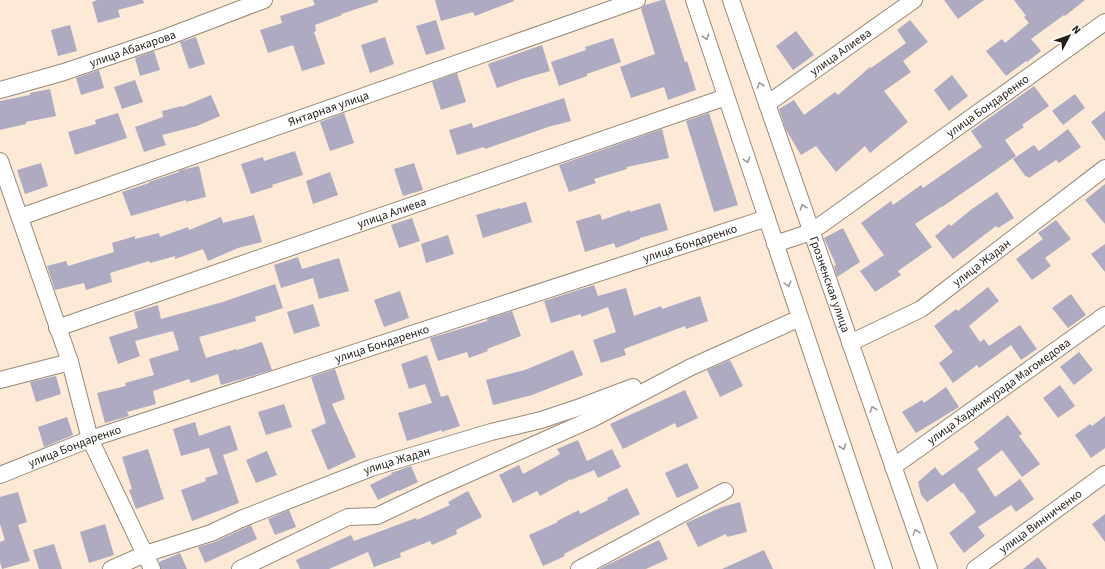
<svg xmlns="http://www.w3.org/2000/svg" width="1105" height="569" font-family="'Source Sans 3',sans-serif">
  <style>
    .building { fill: #adaac1 }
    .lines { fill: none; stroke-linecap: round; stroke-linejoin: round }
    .minor-casing { stroke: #988876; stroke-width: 18 }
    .minor { stroke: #fff; stroke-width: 16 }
    .oneway { stroke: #9c9a97 }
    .labels { text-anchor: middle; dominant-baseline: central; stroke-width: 4; stroke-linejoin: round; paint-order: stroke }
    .street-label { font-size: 12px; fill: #241e17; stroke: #fff }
  </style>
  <rect width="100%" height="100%" fill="#fcead6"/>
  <path class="building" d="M97,0H143L144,3L118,10L120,17L98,23L92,2Z
    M313,0H378V2L341,14L342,15L315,25L316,31L314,32L325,64L302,71L293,45L268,53L260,30L282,23L280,16L315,5Z
    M435,0H514V1L475,16L473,12L441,21Z
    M662,0H665L685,62L687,61L696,90L668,100L664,87L631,98L620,67L655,54L641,9L645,5Z
    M944,0H984L958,19Z
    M1014,0H1085L1065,16L1064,15L1031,39L1041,51L1027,62L1026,61L1006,76L986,51L1002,39L1005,43L1029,23L1024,17L1026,16Z
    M436,20L445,49L426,55L416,26Z
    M910,20L928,42L903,61L911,72L884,91L908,122L870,153L865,146L836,172L816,146L801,155L786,130L779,109L794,100L804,115L835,92L838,95L870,67L871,68L906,43L897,30Z
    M70,25L77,51L58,56L51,30Z
    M796,31L814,55L793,70L776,46Z
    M196,37L205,64L189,69L180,42Z
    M385,37L394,64L370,73L361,45Z
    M613,38L621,62L587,74V76L559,86L551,62L586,50L585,47Z
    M542,45L550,71L522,79L497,88L488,64Z
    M154,51L160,70L140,76L135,58Z
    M99,70L104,88L81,95L76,78Z
    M457,73L466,102L441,110L432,82Z
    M952,75L968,96L949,111L934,90Z
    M135,80L143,102L122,109L114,87Z
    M1034,86L1049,106L1022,125L1024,127L1005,140L1016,156L942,207H941L915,224L932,247L898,271L901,275L875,292L860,271L884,255L861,223L891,201L893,205L921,185L923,188L982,147L971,131Z
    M50,89L56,116L26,122V124L0,130V101L30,95V93Z
    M1075,94L1085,108L1063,125L1052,111Z
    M211,95L220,116L197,126L162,135L166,145L144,152L135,127L163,117L162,111L182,106V107Z
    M564,98L571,121L548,127L485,149L484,147L457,155L449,130L472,123L473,128Z
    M1105,111V141L1091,122Z
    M118,113L127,138L75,155L68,132L96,124L95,120Z
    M344,113L354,143L330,151L320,122Z
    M709,113L738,205L714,212L686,121Z
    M662,129L669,158L627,167V169L594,179L596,183L569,192L559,165Z
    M1068,129L1081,147L1059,163L1056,160L1029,178L1027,176L1026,177L1013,159L1034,145L1039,151Z
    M295,151L303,175L272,185L273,187L251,194L241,164L263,157L264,161Z
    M41,163L48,186L25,194L17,170Z
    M414,163L423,190L403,196L394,169Z
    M199,166L206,197L186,202V200L131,216L122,192L149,183V182L179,172V171L181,170Z
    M330,172L338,195L313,204L306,181Z
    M1105,184V224L1085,200Z
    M997,192L1014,218L998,228L996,226L953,259L935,236L949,224L951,226L972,209Z
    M526,202L532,222L483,238L476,215L500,208V209Z
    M660,203L668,230L640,238V239L616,248L614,243L585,252L576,221L600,214L602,220L630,210V212Z
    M254,215L262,242L238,248L208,261L203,249L175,259V256L150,263L149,261L110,273L112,282L86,290L84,283L55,290L47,266L66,261L68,266L114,252L112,243L135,236V239L159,233L160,237L188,227L189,230L221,217L223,223Z
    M412,218L420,241L399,248L391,225Z
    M1056,220L1071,239L1045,258L1051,266L1032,280L1016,259L1043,239L1038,233Z
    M843,228L860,262L837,277L834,266L836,265L824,238Z
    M448,235L454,254L426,263L421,244Z
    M1105,244V272L1091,254Z
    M298,257L302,269L339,258L349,291L319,299L313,278L281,288L274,265Z
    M275,284L283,308L255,317L256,321L199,337L206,358L236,349L237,350L262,342L272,370L221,385L218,374L191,383L189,379L153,391L156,404L127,412L129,416L105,423L97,393L126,386L125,383L154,375L149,359L179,350L173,331L135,341L140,356L118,364L109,337L138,328L134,312L158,305L161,319L223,302Z
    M594,285L598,296L626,288L634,316L661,306L662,309L700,296L708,321L686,329L685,326L624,349L626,355L601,363L593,340L616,332L608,307L581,317V314L551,323L544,301Z
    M988,287L999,301L969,326L980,342L984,339L989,346L1020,325L1037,349L1021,360L1011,345L979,368L977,365L953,383L939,363L953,352L934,326L956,309L958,311Z
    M400,291L409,318L384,327L374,300Z
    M1071,294L1086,315L1068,328L1052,308Z
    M313,304L320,326L294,334L287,312Z
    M512,311L521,336L487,349L488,351L469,358L467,352L438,361L430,338L487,321V319Z
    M573,350L583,375L532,395L493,405L486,380L525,370Z
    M1079,352L1093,370L1074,385L1060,367Z
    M427,355L441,397L448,395L460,426L442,432V430L407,441L398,413L432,403L425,384L409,389L401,364Z
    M730,360L743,386L720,397L707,370Z
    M335,369L345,399L332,404L356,457L328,470L311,430L326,423L311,377Z
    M56,376L61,394L36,402L30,382Z
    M1060,385L1075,406L1058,418L1043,398Z
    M946,387L959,407L916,433L902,412L922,400L924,403Z
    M685,390L698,418L677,428L675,423L623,449L610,424Z
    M284,404L292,427L266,435L258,412Z
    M1008,415L1022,434L1019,436L1040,464L1022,477L1002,450L977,469L995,497L1020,479L1034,499L1016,512L1011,505L978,527L985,536L964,553L949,533L976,512L962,492L961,493L954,483L927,502L921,495L918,482L935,467L942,476L979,449L974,442Z
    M1105,416V448L1091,458L1075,435L1090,424L1092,426Z
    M67,417L73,435L44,447L38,427Z
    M195,422L199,436L230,425L238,450L223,455L239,503L192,521L181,490L206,481L205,478L218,474L209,448L181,456L173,429Z
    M578,440L587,461L612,449L621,467L598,478L594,470L571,480V479L540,496L537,491L513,503L499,475L519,465L523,474L560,454L557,449Z
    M148,449L164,499L136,509L129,490L132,489L122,457Z
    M267,451L277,475L256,483L246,460Z
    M687,463L699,488L677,498L665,473Z
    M411,466L418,482L399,491V490L378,500L370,485L392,474L391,473Z
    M627,488L640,514L564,554L565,556L543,566L529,535L558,522L557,521L579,510L580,514L608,500L607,498Z
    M468,491L482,517L456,530L457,534L432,545L430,541L400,553L401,557L374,567L368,552L329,569H300L296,560L351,535L354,541L416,518L417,520L450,505L448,502Z
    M18,492L27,522L18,525L30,561L2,569L0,562V542L5,540L0,524V497Z
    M740,502L747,532L727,537L726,534L698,547L686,523L722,507Z
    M289,510L296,527L275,535L268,519Z
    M1105,514V542L1092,524Z
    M105,524L114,555L89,563L80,532Z
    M251,525L257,539L205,563L198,547L215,542Z
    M659,540L668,559L646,569H599Z
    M54,544L62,569H39L33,550Z
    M764,550L773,569H722Z
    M180,553L187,569H161L159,562Z
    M1038,557L1047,569H1023Z"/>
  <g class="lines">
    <g class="minor-casing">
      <g id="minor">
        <path d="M694,0L884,569"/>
        <path id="s1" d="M731,0L929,569"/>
        <path id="s2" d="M0,90L64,72L167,37L264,0"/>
        <path id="s3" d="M767,104L914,0"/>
        <path d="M0,161L70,362L90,439L152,569"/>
        <path id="s4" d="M20,217L637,0"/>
        <path id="s5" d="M775,244L811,232L1105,22"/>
        <path id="s6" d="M57,328L726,97"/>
        <path id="s7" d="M850,343L921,309L1105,168"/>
        <path d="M0,380L70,362"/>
        <path id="s8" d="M893,467L1105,315"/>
        <path id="s9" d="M0,475L90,439L767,218"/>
        <path id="s10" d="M111,569L145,554L211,533L241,519L371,468L491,432L541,420L580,407L633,387"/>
        <path d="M240,569L348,517L377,516L434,489L592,419L689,368L800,318"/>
        <path d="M579,569L725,491"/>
        <path id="s11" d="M975,569L1105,474"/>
      </g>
    </g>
    <use href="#minor" class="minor"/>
  </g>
  <defs><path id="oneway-chevron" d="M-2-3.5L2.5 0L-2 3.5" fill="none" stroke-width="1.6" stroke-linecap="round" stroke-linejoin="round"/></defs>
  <g class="oneway">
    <use href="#oneway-chevron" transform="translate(706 37) rotate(71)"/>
    <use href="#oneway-chevron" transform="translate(760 85) rotate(-109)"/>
    <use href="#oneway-chevron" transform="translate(747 160) rotate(72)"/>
    <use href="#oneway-chevron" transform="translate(803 207) rotate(-109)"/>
    <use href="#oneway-chevron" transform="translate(788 284) rotate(72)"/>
    <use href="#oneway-chevron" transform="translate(873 409) rotate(-109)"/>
    <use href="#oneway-chevron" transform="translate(843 447) rotate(71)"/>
    <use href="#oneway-chevron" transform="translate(916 532) rotate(-109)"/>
  </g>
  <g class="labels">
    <g class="street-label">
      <text stroke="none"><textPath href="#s2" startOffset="139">улица Абакарова</textPath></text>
      <text stroke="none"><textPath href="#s3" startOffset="90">улица Алиева</textPath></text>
      <text stroke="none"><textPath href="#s5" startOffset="255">улица Бондаренко</textPath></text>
      <text stroke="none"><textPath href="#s4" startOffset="327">Янтарная улица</textPath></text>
      <text stroke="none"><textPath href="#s6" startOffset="354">улица Алиева</textPath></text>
      <text stroke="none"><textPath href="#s9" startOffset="728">улица Бондаренко</textPath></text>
      <text stroke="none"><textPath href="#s7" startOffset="155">улица Жадан</textPath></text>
      <text stroke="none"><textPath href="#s1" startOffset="301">Грозненская улица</textPath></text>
      <text stroke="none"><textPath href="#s9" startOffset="404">улица Бондаренко</textPath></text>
      <text stroke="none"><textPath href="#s8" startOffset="130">улица Хаджимурада Магомедова</textPath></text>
      <text stroke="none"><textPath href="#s9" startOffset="80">улица Бондаренко</textPath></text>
      <text stroke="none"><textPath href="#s10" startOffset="306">улица Жадан</textPath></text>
      <text stroke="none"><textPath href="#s11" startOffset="81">улица Винниченко</textPath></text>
    </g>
  </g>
  <g transform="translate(1069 36) rotate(49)" stroke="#ffffff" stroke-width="3" paint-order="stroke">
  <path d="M0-3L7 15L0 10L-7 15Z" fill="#241e17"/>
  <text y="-6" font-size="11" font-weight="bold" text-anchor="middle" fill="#241e17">N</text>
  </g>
</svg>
